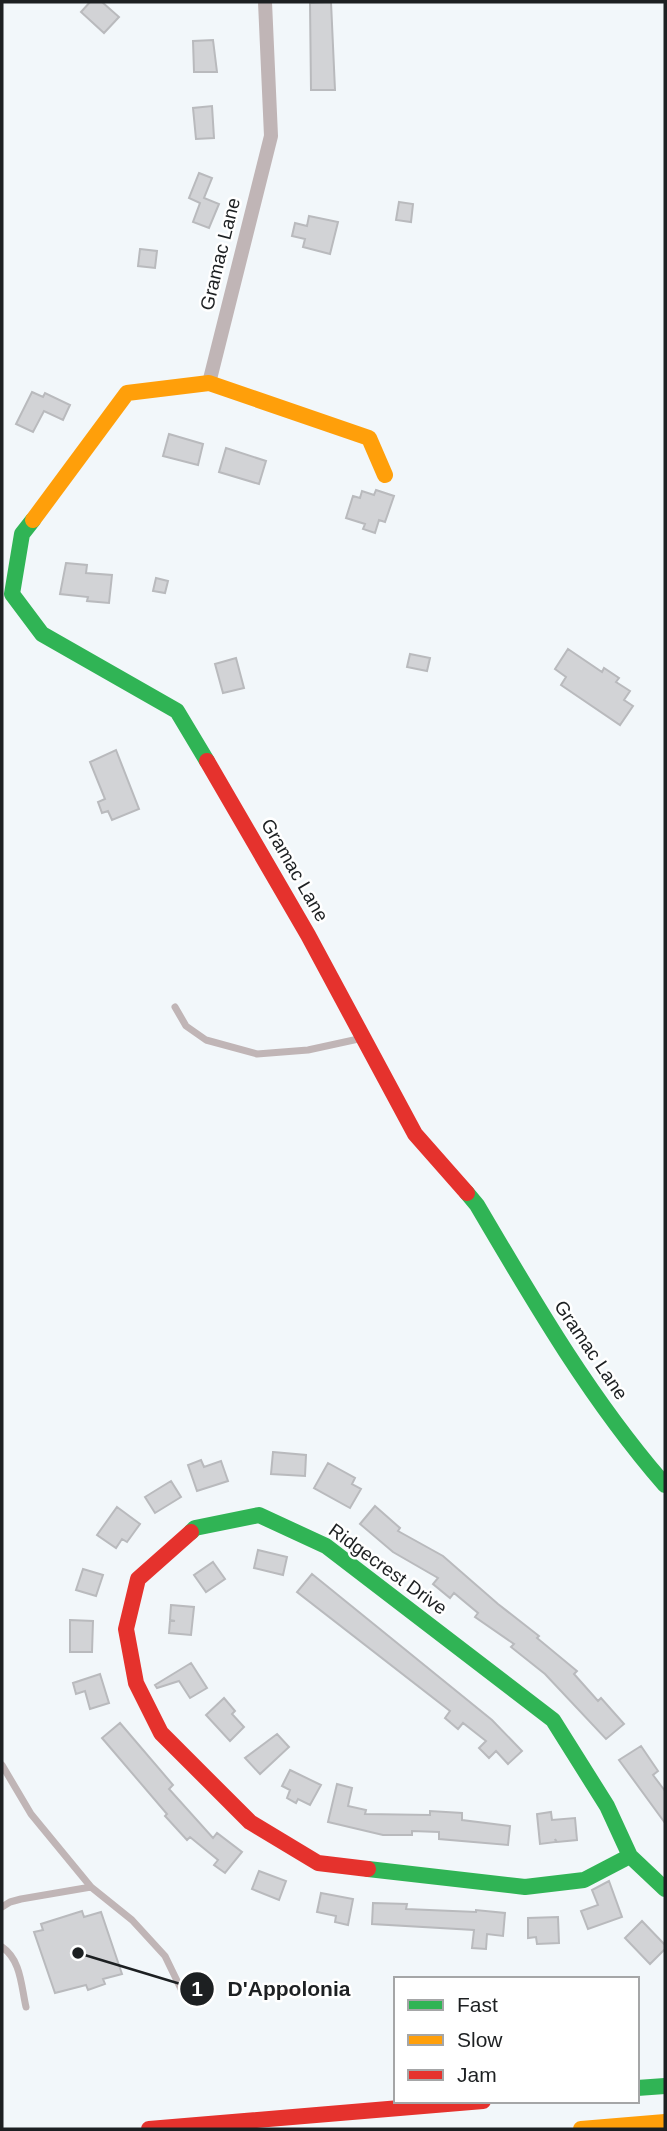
<svg xmlns="http://www.w3.org/2000/svg" width="667" height="2131" font-family="Helvetica,sans-serif">
  <style>
    .building { fill: #d2d3d6; stroke: #b9babd; stroke-width: 2 }
    .lines { fill: none; stroke-linecap: round; stroke-linejoin: round }
    .lane { stroke: #c0b5b6; stroke-width: 7 }
    .street { stroke: #c0b5b6; stroke-width: 14 }
    .fast { stroke: #30b455; stroke-width: 16 }
    .slow { stroke: #ff9f0a; stroke-width: 16 }
    .jam { stroke: #e5322d; stroke-width: 16 }
    .labels { text-anchor: middle; dominant-baseline: central; stroke-width: 5; stroke-linejoin: round; paint-order: stroke }
    .street-label { font-size: 19px; fill: #1d2022; stroke: #fff }
    .leader { fill: none; stroke: #1d2022; stroke-width: 2.5 }
    .callout-dot { fill: #1d2022; stroke: #fff; stroke-width: 2.5 }
    .mark-label { font-size: 21px; text-anchor: middle; font-weight: bold; fill: #fff }
    .callout-label { font-size: 21px; text-anchor: middle; font-weight: bold; fill: #1d2022; stroke: #fff; stroke-width: 5; stroke-linejoin: round; paint-order: stroke }
  </style>
  <rect width="100%" height="100%" fill="#f2f7fa"/>
  <path class="building" d="M90,2H102L119,17L104,33L81,12Z
    M331,2L335,90H311L310,3Z
    M213,40L217,72H194L193,41Z
    M212,106L214,138L196,139L193,108Z
    M199,173L212,178L204,198L219,204L209,228L193,222L200,203L189,198Z
    M399,202L413,204L411,222L396,220Z
    M309,216L338,222L330,254L303,247L305,239L292,236L295,223L307,226Z
    M140,249L157,251L155,268L138,266Z
    M32,392L43,397L45,393L70,405L63,420L44,411L33,432L16,424Z
    M169,434L203,444L198,465L163,456Z
    M226,448L266,461L259,484L219,472Z
    M376,490L394,496L385,522L379,520L375,533L363,529L365,524L346,518L353,496L360,498L362,491L374,495Z
    M66,563L87,565L86,573L112,575L109,603L87,601L88,597L60,594Z
    M156,578L168,581L165,593L153,591Z
    M568,649L602,672L604,668L619,678L616,682L630,691L624,700L633,706L620,725L561,685L566,677L555,669Z
    M410,654L430,658L427,671L407,667Z
    M236,658L244,688L223,693L215,664Z
    M116,750L139,809L112,820L108,811L102,813L98,802L105,799L90,762Z
    M273,1452L306,1455L305,1476L271,1474Z
    M201,1460L204,1467L221,1461L228,1481L197,1491L188,1465Z
    M328,1463L355,1478L352,1484L361,1489L350,1508L314,1488Z
    M171,1481L181,1497L155,1513L145,1497Z
    M375,1506L400,1528L398,1531L443,1556L498,1604L539,1636L537,1638L577,1671L574,1674L598,1701L601,1698L624,1724L606,1739L545,1674L511,1647L514,1644L475,1617L478,1613L454,1593L450,1598L433,1584L438,1578L393,1552L360,1524Z
    M117,1507L140,1524L127,1542L122,1539L116,1548L97,1535Z
    M258,1550L287,1557L283,1575L254,1568Z
    M213,1562L225,1579L206,1592L194,1575Z
    M83,1569L103,1575L96,1596L76,1590Z
    M312,1574L492,1720L522,1751L508,1764L496,1751L489,1758L479,1748L486,1741L463,1723L458,1729L445,1718L450,1711L297,1592Z
    M171,1605L194,1607L191,1635L169,1633L170,1621H175L170,1620Z
    M70,1620L93,1621L92,1652H70Z
    M191,1663L207,1688L190,1698L179,1681L157,1688L155,1685Z
    M100,1674L109,1703L90,1709L85,1691L76,1694L73,1683Z
    M224,1698L235,1711L232,1714L244,1727L230,1741L206,1715Z
    M120,1723L173,1785L169,1789L213,1838L217,1833L242,1852L225,1873L214,1865L218,1860L190,1837L187,1840L165,1816L167,1814L102,1738Z
    M277,1734L289,1747L260,1774L245,1758Z
    M641,1746L658,1771L653,1775L665,1791V1823L619,1760Z
    M290,1770L321,1785L310,1805L298,1799L296,1803L287,1798L290,1790L282,1786Z
    M337,1784L352,1788L348,1806L366,1810L365,1814L430,1815V1811L462,1813V1820L510,1826L508,1845L439,1839V1832L412,1831V1835H383L328,1822Z
    M551,1812L552,1820L575,1818L577,1840L557,1842L555,1839L556,1842L540,1844L537,1814Z
    M259,1871L286,1881L279,1900L252,1889Z
    M609,1881L622,1917L588,1929L581,1911L598,1905L592,1890Z
    M321,1893L353,1899L348,1925L335,1922L336,1916L317,1912Z
    M373,1903L407,1904L406,1909L476,1912V1910L505,1913L503,1936L487,1934L486,1949L472,1948L474,1930L372,1924Z
    M82,1911L84,1917L101,1912L122,1974L103,1979L105,1984L88,1990L86,1985L55,1993L34,1932L43,1930L41,1924Z
    M558,1917L559,1943L537,1944L536,1937L528,1938V1918Z
    M642,1921L665,1945V1949L650,1964L625,1938Z"/>
  <g class="lines">
    <path class="lane" d="M175,1007L186,1026L206,1040L257,1054L308,1050L363,1038
      M2,1765L31,1814L91,1887L132,1920L165,1956L181,1989
      M2,1907L10,1902L21,1899L91,1887
      M2,1947C21,1960 21,1985 26,2007"/>
    <path class="street" d="M209,383L271,136L265,2"/>
    <path class="fast" d="M33,520L22,534L12,594L42,634L177,711L207,761
      M467,1193L477,1205C534,1302 591,1400 665,1485
      M191,1532L195,1528L259,1515L326,1546L553,1720L607,1806L630,1856L665,1889
      M368,1869L525,1887L584,1880L630,1856
      M637,2088L665,2086"/>
    <path class="slow" d="M33,520L127,393L209,383L369,438L385,475
      M581,2129L665,2122"/>
    <path class="jam" d="M207,761L308,935L415,1134L467,1193
      M191,1532L138,1579L126,1629L136,1683L161,1733L250,1822L318,1863L368,1869
      M149,2129L483,2101"/>
  </g>
  <g class="labels">
    <g class="street-label">
      <text transform="translate(220 254) rotate(-76)">Gramac Lane</text>
      <text transform="translate(295 870) rotate(60)">Gramac Lane</text>
      <text transform="translate(591 1350) rotate(56)">Gramac Lane</text>
      <text transform="translate(388 1569) rotate(36)">Ridgecrest Drive</text>
    </g>
  </g>
  <path class="leader" d="M78 1953L197 1989"/>
  <g class="callout-dot">
    <circle cx="78" cy="1953" r="7"/>
    <circle cx="197" cy="1989" r="18"/>
  </g>
  <g class="mark-label">
    <text x="197" y="1996">1</text>
  </g>
  <g class="callout-label">
    <text x="289" y="1996">D'Appolonia</text>
  </g>
  <rect width="667" height="2131" fill="none" stroke="#1d2022" stroke-width="7"/>
  <rect x="394" y="1977" width="245" height="126" fill="#ffffff" stroke="#a5a6a7" stroke-width="2"/>
  <rect x="408" y="2000" width="35" height="10" fill="#30b455" stroke="#a5a6a7" stroke-width="2"/>
  <text x="457" y="2012" font-size="21" fill="#1d2022">Fast</text>
  <rect x="408" y="2035" width="35" height="10" fill="#ff9f0a" stroke="#a5a6a7" stroke-width="2"/>
  <text x="457" y="2047" font-size="21" fill="#1d2022">Slow</text>
  <rect x="408" y="2070" width="35" height="10" fill="#e5322d" stroke="#a5a6a7" stroke-width="2"/>
  <text x="457" y="2082" font-size="21" fill="#1d2022">Jam</text>
</svg>
